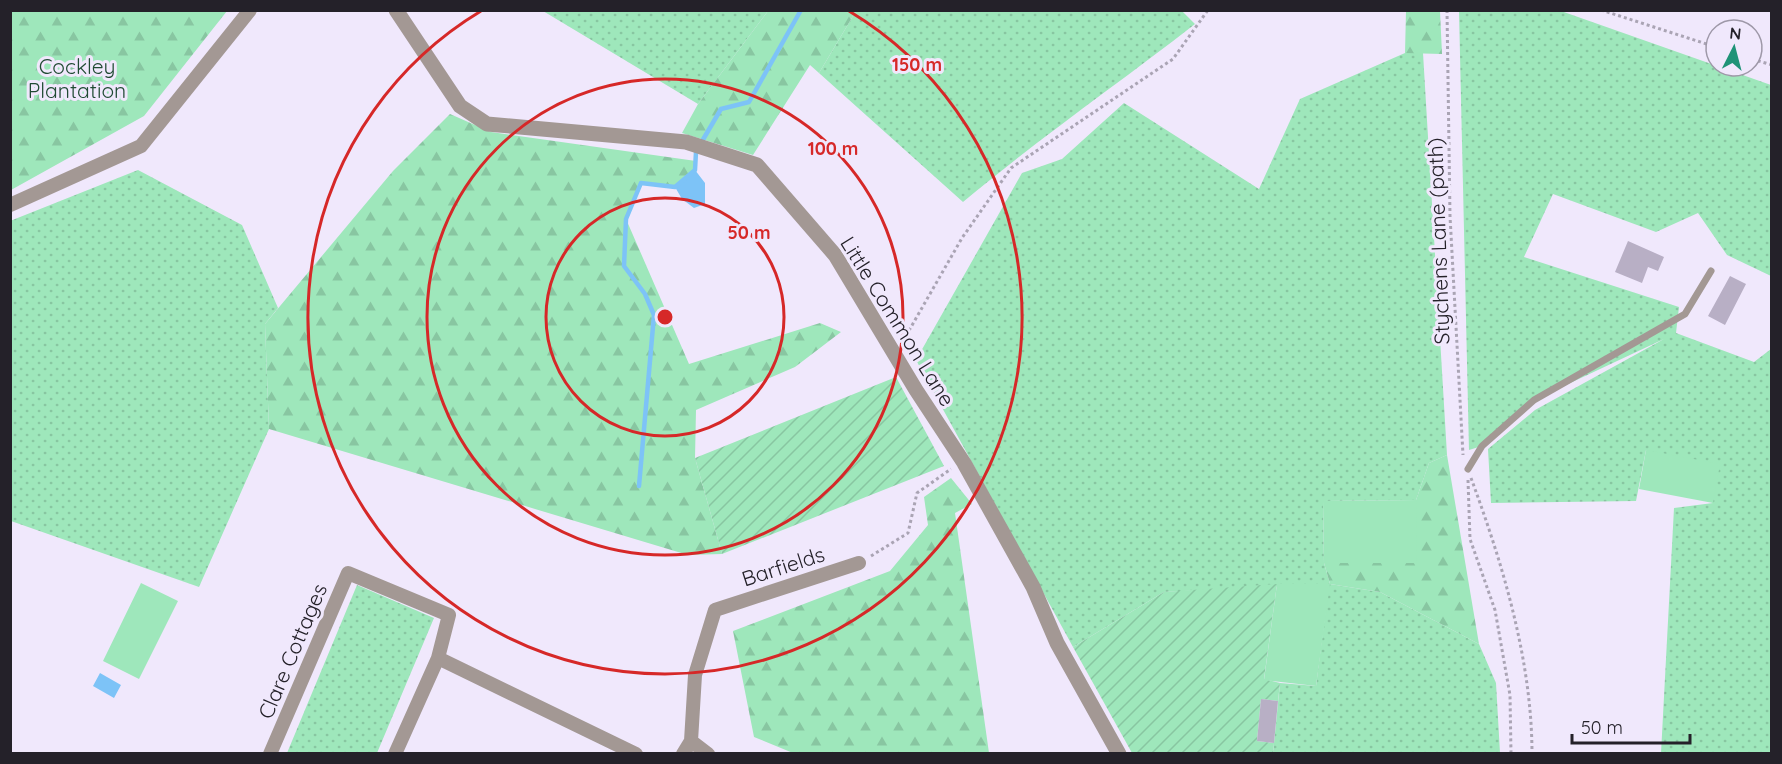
<svg xmlns="http://www.w3.org/2000/svg" width="1782" height="764" font-family="Quicksand,sans-serif">
  <style>
    .grass { fill: url(#grass-dots) }
    .forest { fill: url(#forest-firs) }
    .garden { fill: url(#garden-furrows) }
    .pitch { fill: #9ee7bb }
    .water { fill: #7dc3f7 }
    .lines { fill: none; stroke-linecap: round; stroke-linejoin: round }
    .stream { stroke: #7dc3f7; stroke-width: 4.5 }
    .building { fill: #b8afc5 }
    .path { stroke: #aaa4b4; stroke-width: 3; stroke-dasharray: 3 3; stroke-linecap: butt }
    .service { stroke: #a39894; stroke-width: 7 }
    .minor { stroke: #a39894; stroke-width: 14 }
    .tertiary { stroke: #a39894; stroke-width: 15 }
    .ring { fill: none; stroke: #d62828; stroke-width: 3 }
    .labels { text-anchor: middle; dominant-baseline: central; stroke-width: 6; stroke-linejoin: round; paint-order: stroke }
    .park-label { font-size: 21px; fill: #204b33; stroke: #f0e8fc }
    .street-label { font-size: 21px; fill: #242129; stroke: #f0e8fc }
    .centre { fill: #d62828; stroke: #f0e8fc; stroke-width: 3 }
    .ring-label { font-size: 18px; text-anchor: middle; font-weight: bold; fill: #d62828; stroke: #f0e8fc; stroke-width: 6; stroke-linejoin: round; paint-order: stroke }
  </style>
  <defs>
    <pattern id="grass-dots" width="8" height="8" patternUnits="userSpaceOnUse" patternTransform="scale(1.5)"><rect width="8" height="8" fill="#9ee7bb"/><path d="M2 2h.1M6 6h.1" fill="none" stroke="#88c6a1" stroke-width="1.8" stroke-linecap="round"/></pattern>
    <pattern id="forest-firs" width="22" height="20" patternUnits="userSpaceOnUse" patternTransform="scale(1.5)"><rect width="22" height="20" fill="#9ee7bb"/><path d="M5 1l3.5 6h-7zM16 11l3.5 6h-7z" fill="#88c6a1"/></pattern>
    <pattern id="garden-furrows" width="10" height="10" patternUnits="userSpaceOnUse" patternTransform="scale(1.5)"><rect width="10" height="10" fill="#9ee7bb"/><path d="M-1 1l2-2M0 10L10 0M9 11l2-2" fill="none" stroke="#88c6a1"/></pattern>
  </defs>
  <rect width="100%" height="100%" fill="#f0e8fc"/>
  <path class="grass" d="M1181,10L1195,24C1118,84 1038,139 963,202L819,73L856,11Z
    M543,11H768L698,104Z
    M1459,11H1561L1771,85V276L1727,255L1698,213L1656,232L1553,194L1524,257L1679,307L1676,333L1754,362L1771,349V753H1661L1674,508L1713,503L1646,450L1636,501L1491,503L1488,449L1535,410L1664,339L1534,400L1482,446L1469,450Z
    M1405,53H1423L1447,455L1429,463L1416,500L1323,501L1324,563L1330,584L1380,592L1479,644L1496,683L1500,753H1273L1280,683L1316,686L1329,584L1164,592L1073,647L916,360L1022,173L1062,159L1124,103L1259,189L1300,99Z
    M138,170L242,225L278,308L265,324L269,429L199,587L11,521L10,221Z
    M357,585L434,618L377,753H287Z"/>
  <path class="forest" d="M11,10H227V11L144,116L11,190Z
    M768,11H856L819,73L810,65L753,155L682,133L698,104Z
    M1406,11H1440L1442,54L1405,53Z
    M450,114L491,132L696,161L695,170L675,187L641,183L626,219L689,364L820,323L841,332L795,367L696,410L695,458L722,554L688,555L269,429L265,324L393,171Z
    M1447,455L1479,644L1380,592L1330,584L1324,563H1416V500L1429,463Z
    M951,478L972,504L955,513L989,753H793L754,737L733,631L890,571L928,525L924,497Z"/>
  <path class="garden" d="M896,377L944,466L722,554L695,458Z
    M1277,584L1264,679L1280,683L1278,701L1261,699L1257,741L1274,743L1273,753H1132L1073,647L1164,592Z"/>
  <path class="pitch" d="M1646,450L1720,464L1713,503L1639,489Z
    M1416,500L1417,563H1324L1323,501Z
    M141,583L178,601L139,679L103,661Z
    M1277,584H1330L1316,686L1264,680Z"/>
  <path class="water" d="M695,170L705,183V204L694,208L682,199L675,187Z
    M100,673L121,685L114,698L93,686Z"/>
  <g class="lines">
    <path class="stream" d="M701,143L721,109L749,102L801,10
      M639,486L654,315L645,294L624,266L626,219L641,183L675,187L695,170L696,152"/>
  </g>
  <path class="building" d="M1628,241L1664,257L1658,271L1648,267L1642,283L1615,272Z
    M1730,276L1746,284L1725,325L1708,316Z
    M1261,699L1278,701L1274,743L1257,741Z"/>
  <g class="lines">
    <path class="path" d="M1447,10L1450,216L1463,455
      M1601,10L1716,47
      M1752,59L1772,65
      M903,341L962,238L1011,168L1173,59L1208,10
      M1471,478C1503,565 1532,661 1532,754
      M1468,480L1470,539L1495,610L1510,695L1511,754
      M871,556L908,533L917,493L951,469"/>
    <path class="service" d="M1468,469L1482,446L1534,400L1685,314L1711,271"/>
    <path class="minor" d="M10,205L141,146L250,10
      M438,658L636,754
      M691,741L708,754
      M270,754L348,573L449,615L438,658L395,754
      M683,754L691,741L695,675L715,610L859,563"/>
    <path class="tertiary" d="M396,10L460,106L487,124L686,142L757,165L835,255L916,390L964,463L1033,587L1057,643L1119,754"/>
  </g>
  <g class="ring">
    <circle cx="665" cy="317" r="119"/>
    <circle cx="665" cy="317" r="238"/>
    <path d="M849 11A357 357 0 1 1 481 11"/>
  </g>
  <g class="labels">
    <g class="park-label">
      <text x="77" y="66">Cockley<tspan x="77" dy="24">Plantation</tspan></text>
    </g>
    <g class="street-label">
      <text transform="translate(1438 241) rotate(-92)">Stychens Lane (path)</text>
      <text transform="translate(898 321) rotate(58)">Little Common Lane</text>
      <text transform="translate(783 566) rotate(-18)">Barfields</text>
      <text transform="translate(292 651) rotate(-67)">Clare Cottages</text>
    </g>
  </g>
  <circle cx="665" cy="317" r="9" class="centre"/>
  <g class="ring-label">
    <text x="917" y="71">150 m</text>
    <text x="833" y="155">100 m</text>
    <text x="749" y="239">50 m</text>
  </g>
  <rect width="1782" height="764" fill="none" stroke="#242129" stroke-width="24"/>
  <g transform="translate(1734 48) rotate(6)"><circle r="28" fill="#f0e8fc" stroke="#9e98a8" stroke-width="1.5"/>
  <path d="M0-4.5L10 22L0 15L-10 22Z" fill="#1f9377"/>
  <text y="-9" font-size="16" font-weight="bold" text-anchor="middle" fill="#242129">N</text>
  </g>
  <path d="M1572 734v9h118v-9" fill="none" stroke="#242129" stroke-width="3"/>
  <text x="1581" y="734" font-size="18" fill="#242129" stroke="#f0e8fc" stroke-width="4.5" paint-order="stroke">50 m</text>
</svg>
